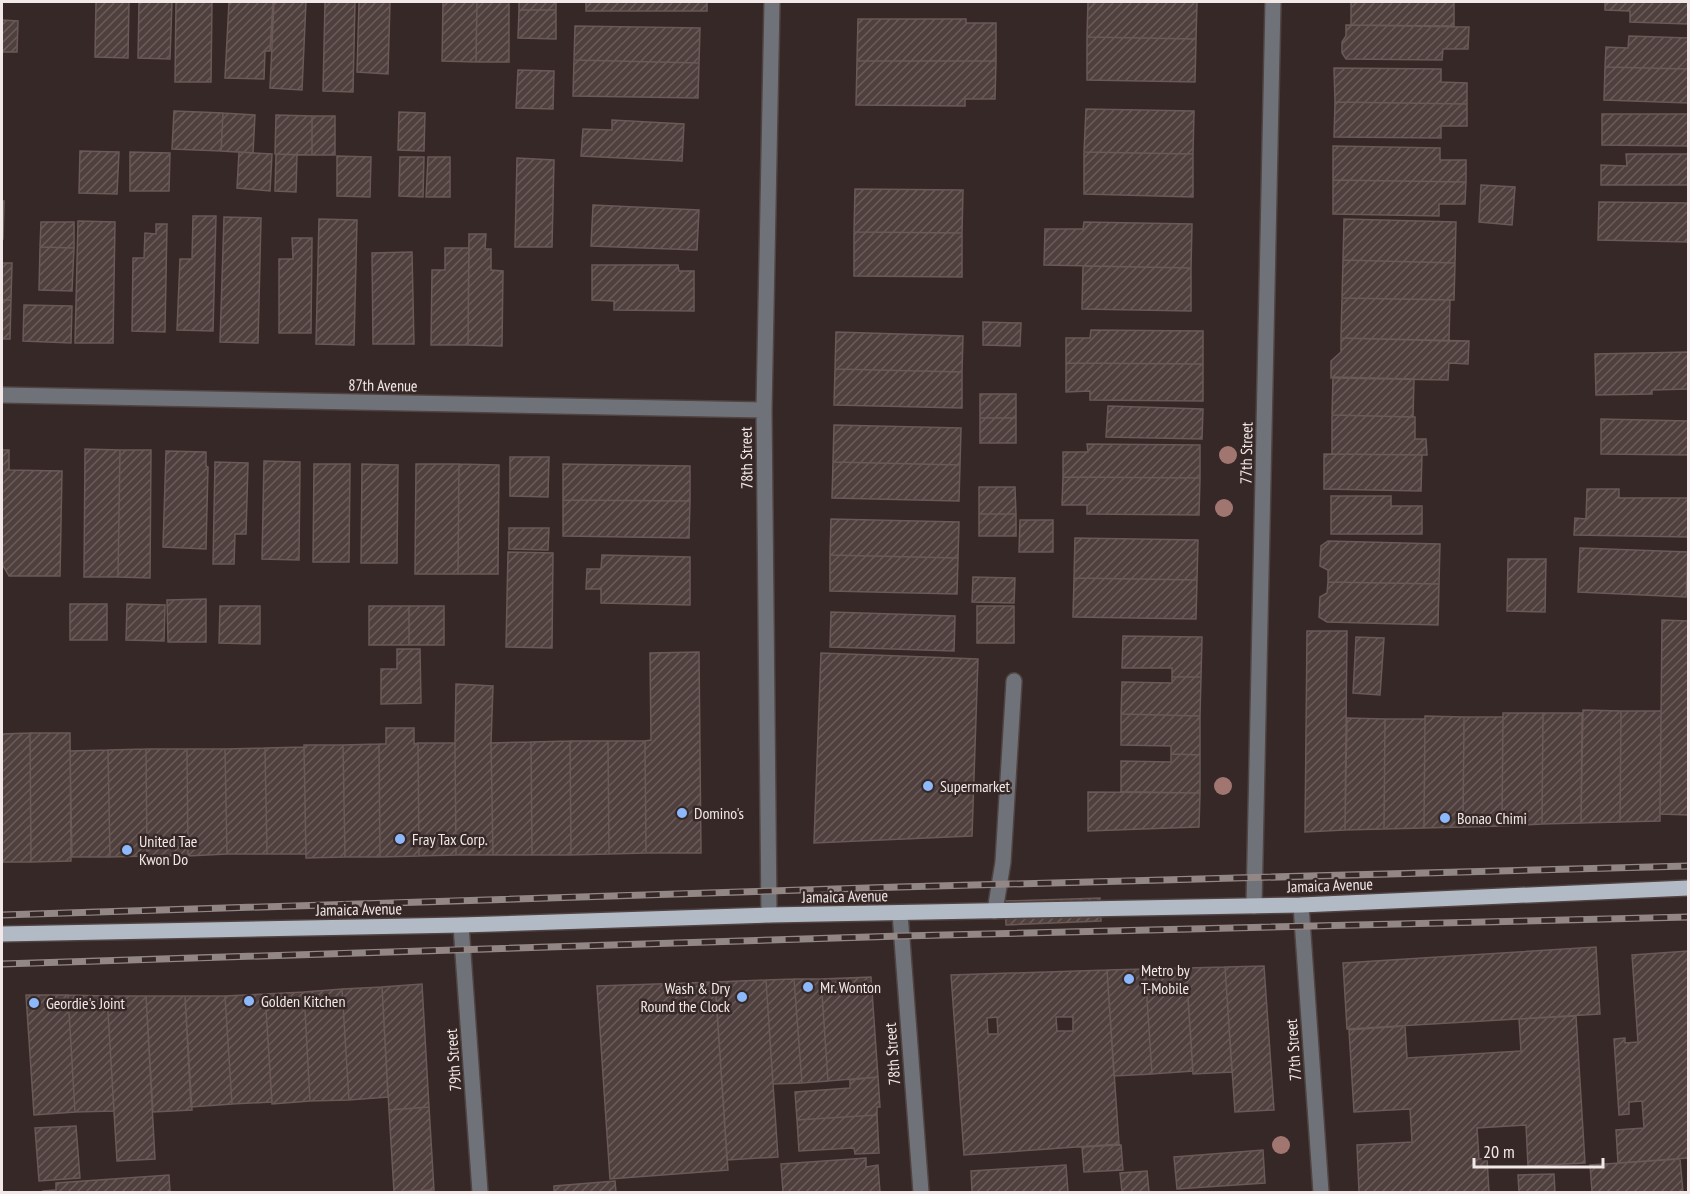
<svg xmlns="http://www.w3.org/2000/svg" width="1690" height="1194" font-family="'PT Sans Narrow',sans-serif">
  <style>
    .building { fill: url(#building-hatch); stroke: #6a5957; stroke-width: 1.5; fill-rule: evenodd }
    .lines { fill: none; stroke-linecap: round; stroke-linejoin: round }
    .minor-casing { stroke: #504341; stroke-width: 18 }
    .major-casing { stroke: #504341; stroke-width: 18 }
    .minor { stroke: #6f7379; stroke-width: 15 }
    .major { stroke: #b2bac6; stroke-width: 15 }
    .rail-casing { stroke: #938786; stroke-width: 7 }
    .rail { stroke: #362826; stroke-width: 4.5; stroke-dasharray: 14; stroke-linecap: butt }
    .tree { fill: #a17671 }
    .poi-dot { fill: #8db9fc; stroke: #362826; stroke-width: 2 }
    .labels { text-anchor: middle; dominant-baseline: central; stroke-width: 5; stroke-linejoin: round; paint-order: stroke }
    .street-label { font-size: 16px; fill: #f2e8e7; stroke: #362826 }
    .poi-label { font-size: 16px; fill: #f2e8e7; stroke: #362826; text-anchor: start }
  </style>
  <defs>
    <pattern id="building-hatch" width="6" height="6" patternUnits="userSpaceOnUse" patternTransform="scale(1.5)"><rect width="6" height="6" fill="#4f403e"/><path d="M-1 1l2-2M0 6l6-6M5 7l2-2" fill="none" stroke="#695c5a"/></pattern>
  </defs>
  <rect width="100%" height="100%" fill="#362826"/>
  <path class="building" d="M96,2H129L128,58L95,57Z
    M139,2H172L170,59L138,58Z
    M176,2H212L211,82H175Z
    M229,2H273L270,51H265L264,79L225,78Z
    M274,2H306L302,90L270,88Z
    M325,2H355L353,92L323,91Z
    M359,2H390L388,74L357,72Z
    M443,2H477L476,62L442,61Z
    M477,2H509V62H476Z
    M519,2H556V10H519Z
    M586,2H707V11H586Z
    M1088,2H1197L1196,39L1087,37Z
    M1351,2H1454V26L1351,25Z
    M1605,2H1688V24L1630,22V11L1605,10Z
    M519,10H556V39L518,38Z
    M858,19H966V23H996V61H857Z
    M2,20L18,21L17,52H2Z
    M1346,25L1469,27L1468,49H1443L1442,60L1346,59L1342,53V42L1346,36Z
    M575,26L700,28L699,63L574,60Z
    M1629,36L1688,38V69L1605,67L1606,47L1628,48Z
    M1087,37L1196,39L1195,82L1087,80Z
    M574,60L699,63L698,98L573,96Z
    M857,61H996L995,99H965V106L856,105Z
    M1605,67L1688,69V103L1604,100Z
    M1334,68L1441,69V82L1467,83V104L1335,102Z
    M518,70L554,71L553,109L516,108Z
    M1335,102L1467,104V126H1441V138L1334,137Z
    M1086,109L1194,111L1193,154L1084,152Z
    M174,111L223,113L221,151L172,149Z
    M399,112L425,113L424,151L398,150Z
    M223,113L255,115L253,153L221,151Z
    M1602,114H1688V146L1602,145Z
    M276,115L312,116V155L275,154Z
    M312,116H335V155H312Z
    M612,120L684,124L682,161L581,156L583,129L612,130Z
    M1333,146L1440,148V160H1466V182L1333,180Z
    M80,151L119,152L117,194L79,193Z
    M130,152L170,153L169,191H130Z
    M239,152L272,154L270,191L237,188Z
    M1084,152L1193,154V197L1084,194Z
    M276,154L297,155L296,192L275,191Z
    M1626,154H1688V185H1601V165L1627,166Z
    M337,156L371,157L370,197L337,196Z
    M400,157H424L423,197L399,196Z
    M428,157H450V197H426Z
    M517,158L554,160L552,247H515Z
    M1333,180L1466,182L1465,204H1439V216L1333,214Z
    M1481,185L1515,187L1512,225L1479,222Z
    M855,189L963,190L962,233L854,232Z
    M2,201H4L3,239H2Z
    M1599,202L1688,203V242L1598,240Z
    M593,205L699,210L697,250L591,246Z
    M193,216H216L213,331L177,330L180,259H192Z
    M224,217L261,218L258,343L220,342Z
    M319,219L357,220L354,345L316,344Z
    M1344,219L1456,222L1455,263L1343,260Z
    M78,221L115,222L113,343H75Z
    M41,222H74V248L40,247Z
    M1084,222L1192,224L1191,268L1044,265L1045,229H1083Z
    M156,224H167L165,332L132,331L133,258H144L145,233L156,234Z
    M854,232L962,233V277L854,276Z
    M469,234H486L485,249H491V270L503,271L502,346L468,345Z
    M292,238H312L311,333H279V259H293Z
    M40,247L74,248L72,291L39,290Z
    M445,248H469L468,345H431L432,270H445Z
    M412,252L414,344H373L372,253Z
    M1343,260L1455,263L1454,300L1342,298Z
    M2,263H12L11,300H2Z
    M592,265H678L679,271H694V311L614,310V301L592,300Z
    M1083,266L1191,268V311L1082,309Z
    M1342,298L1450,300L1449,341L1341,338Z
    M2,300H11L10,339H2Z
    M24,305L72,306L71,343L23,341Z
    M983,322L1021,323L1020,346L983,345Z
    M1091,330L1203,331V364L1066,363V338H1090Z
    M836,332L963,336L962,372L835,369Z
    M1341,338L1469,341L1468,364L1449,363L1448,380L1331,378V361L1341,352Z
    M1688,352V389L1652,390V394L1596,395L1595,354Z
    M1066,363L1203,364V401L1090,400V391L1066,392Z
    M835,369L962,372V408L834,405Z
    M1333,377L1414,379L1413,417L1332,415Z
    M980,394H1016V418H980Z
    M1108,406L1203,409L1202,439L1106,437Z
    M1332,415L1415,417V439H1426L1427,455L1332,454Z
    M980,418H1016V443H980Z
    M1601,419L1688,421V455L1601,454Z
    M834,425L961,428L960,465L833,462Z
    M1087,444L1200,445V478L1063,477V452H1088Z
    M85,449L120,450L118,577H84Z
    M2,450H9V470L62,471L60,576H9L2,564Z
    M120,450H151L150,578L118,577Z
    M166,451L206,452V466L208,467L206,549L163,547Z
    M1324,454L1422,455L1421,491L1324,489Z
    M510,457H549L548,497L510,496Z
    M264,461L300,462L299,560L262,559Z
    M215,462L248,463L246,534H235L234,564H213Z
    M833,462L960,465L959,501L832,498Z
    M314,464H350L349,562H313Z
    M362,464L398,465L397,563H361Z
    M416,464H459L458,574H415Z
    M459,464L499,465L498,574H458Z
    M563,464L690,466V501L563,500Z
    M1063,477L1200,478L1199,515L1087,514V505H1062Z
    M979,487H1015L1016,514H979Z
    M1587,489H1619V498H1688V537L1574,535L1575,518L1586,519Z
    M1331,496H1391V506H1422V534H1331Z
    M563,500L690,501L689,538L563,536Z
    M979,514H1016V536H979Z
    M831,519L959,522L958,558L830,555Z
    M1020,520H1053V552H1019Z
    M509,528H549L548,550L509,549Z
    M1075,538L1198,540L1197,580L1074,578Z
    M1328,541L1440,544L1439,584L1328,582V570L1320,566L1321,546Z
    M1580,548L1688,552L1686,597L1578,592Z
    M508,552L553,553L552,648L506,647Z
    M602,555L690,557V605L601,603V589H586L587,569H601Z
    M830,555L958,558L957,594L830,591Z
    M1508,559H1546L1545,612L1507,611Z
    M973,577L1015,578L1014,603L972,602Z
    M1074,578L1197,580L1196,619L1073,617Z
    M1328,582L1439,584L1438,625L1327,622L1319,617L1320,597L1327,593Z
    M206,599V642H168L167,600Z
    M70,604H107V640H70Z
    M127,604L165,605L164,641L126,640Z
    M220,606H260V644L219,643Z
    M369,606H409V645H369Z
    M409,606H444V645H409Z
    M977,606H1014V643H977Z
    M831,612L955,616L954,651L830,647Z
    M1662,620L1688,621V815L1660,814Z
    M1307,631H1347L1345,830L1305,832Z
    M1123,636L1202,637L1201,677H1172V668H1122Z
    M1356,637L1384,638L1380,695L1353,693Z
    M397,649H420L421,703L381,704V669H397Z
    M699,652L701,853H646L645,741L651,740L650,653Z
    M821,653L978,659L972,836L814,843Z
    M1172,677H1201L1200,716L1121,714L1122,682L1172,683Z
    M456,684L493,686L491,743L493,855H456L455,743Z
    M1583,710L1621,711L1620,822L1581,823Z
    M1621,711H1661L1660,821L1620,822Z
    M1503,713H1543L1542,824L1502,826Z
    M1543,713H1582L1581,823L1542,824Z
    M1121,714L1200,716V755L1171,754V746L1121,745Z
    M1425,716L1464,717L1463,827L1424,828Z
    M1464,717H1503L1502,826L1463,827Z
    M1347,718L1385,719L1384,829L1345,830Z
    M1385,719H1425L1424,828L1384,829Z
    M386,728H414V744L418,743L419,856L380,857L379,744H386Z
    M30,733H70L71,861L31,862Z
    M30,733L31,862H2V734Z
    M570,741H608L609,854L571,855Z
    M570,741L571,855H532L531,742Z
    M608,741H645L646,853L609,854Z
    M531,742L532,855H493L491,743Z
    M418,743H455L456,855L419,856Z
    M379,744L380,857H345L343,745Z
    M304,745H343L345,857L306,858Z
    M304,747L306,854H267L265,748Z
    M265,748L267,854H227L225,749Z
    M146,749H187L188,856H147Z
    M146,749L147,856L110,857L108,750Z
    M187,749H225L227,854L188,856Z
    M108,750L110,857H72L70,751Z
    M1171,754L1200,755V793L1121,792V761L1171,762Z
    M1088,792L1200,793L1199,827L1088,831Z
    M1100,898L1101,921L1006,925L1005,901Z
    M1596,947L1600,1014L1347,1029L1343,963Z
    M1688,951V1158L1618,1163L1616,1130L1644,1128L1642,1101L1629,1102V1114L1619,1115L1614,1039L1625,1038V1043L1638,1042L1632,955Z
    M1264,966L1274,1110L1235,1112L1225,967Z
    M1225,967L1232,1072L1193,1074L1186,968Z
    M1186,968L1193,1071L1152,1074L1145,969Z
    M1145,969L1152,1074L1114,1076L1107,970Z
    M1107,970L1119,1144L964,1155L951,975ZM997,1017L998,1034H988L987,1018ZM1056,1017H1073V1031H1057Z
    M871,977L878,1077L828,1081L821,979Z
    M794,979H821L828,1081L802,1083Z
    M794,979L802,1083L773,1084L766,980Z
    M766,980L778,1157L727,1160L715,982Z
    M715,982L728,1170L610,1179L597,986Z
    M422,984L429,1107L389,1110L382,987Z
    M382,987L388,1097L349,1100L342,989Z
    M342,989L349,1100L310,1101L304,992Z
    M304,992L310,1101L272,1104L265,994Z
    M265,994L272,1102L232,1104L225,996Z
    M26,995H68L75,1112L34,1115Z
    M68,995L107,996L114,1111L75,1112Z
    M107,996H146L155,1159L117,1161Z
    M146,996H185L192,1110L153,1112Z
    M185,996H225L232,1104L191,1107Z
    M1576,1016L1585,1163L1528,1166L1526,1125L1477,1128L1479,1159L1487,1158L1489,1192H1359L1357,1145L1412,1142L1410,1109L1354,1112L1349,1030L1405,1026L1407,1058L1521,1051L1519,1019Z
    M878,1077L880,1107H877V1115L797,1120L795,1092L850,1088V1080Z
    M429,1107L434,1190L394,1192L389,1110Z
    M877,1115L879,1153L855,1154L854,1148L799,1151L797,1120Z
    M76,1126L80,1178L39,1181L35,1128Z
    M1121,1145L1123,1170L1084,1172L1082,1147Z
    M1263,1150L1265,1183L1177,1189L1174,1157Z
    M866,1158V1167L878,1165L880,1192H783L781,1164Z
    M1680,1159L1683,1192H1592L1590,1165Z
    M1066,1165L1068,1192H972L971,1171Z
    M1147,1171L1149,1192H1122L1120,1173Z
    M1554,1174L1555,1192H1519L1518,1175Z
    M169,1175L170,1192H43V1191L56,1190V1183Z
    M615,1181L616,1192H554V1186Z"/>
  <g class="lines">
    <g class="minor-casing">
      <path id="minor" d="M2,395L764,410
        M1301,905L1321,1192
        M1254,906L1273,2
        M995,911L1003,862L1014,681
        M900,913L921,1192
        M769,915L764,410L772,2
        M461,925L480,1192"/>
    </g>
    <g class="major-casing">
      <path id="major" d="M2,934L461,925L769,915L1301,905L1688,888"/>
    </g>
    <use href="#minor" class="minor"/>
    <use href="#major" class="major"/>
    <g class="rail-casing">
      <path id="rail" d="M2,915L899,887L1688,866
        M2,964L901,936L1688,917"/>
    </g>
    <use href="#rail" class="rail"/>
  </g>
  <g class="tree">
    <circle cx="1228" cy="455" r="9"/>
    <circle cx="1224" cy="508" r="9"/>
    <circle cx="1223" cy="786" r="9"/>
    <circle cx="1281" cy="1145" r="9"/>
  </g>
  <g class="poi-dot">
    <circle cx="928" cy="786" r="6"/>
    <circle cx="682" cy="813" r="6"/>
    <circle cx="1445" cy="818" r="6"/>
    <circle cx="400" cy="839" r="6"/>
    <circle cx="127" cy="850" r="6"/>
    <circle cx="1129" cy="979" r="6"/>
    <circle cx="808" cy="987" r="6"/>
    <circle cx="742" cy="997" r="6"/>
    <circle cx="249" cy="1001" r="6"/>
    <circle cx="34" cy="1003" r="6"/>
  </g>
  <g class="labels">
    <g class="street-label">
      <text transform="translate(383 385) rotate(1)">87th Avenue</text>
      <text transform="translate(1246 453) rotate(-89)">77th Street</text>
      <text transform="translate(746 458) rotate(-91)">78th Street</text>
      <text transform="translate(1330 885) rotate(-2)">Jamaica Avenue</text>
      <text transform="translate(845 896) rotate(-1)">Jamaica Avenue</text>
      <text transform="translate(359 909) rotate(-1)">Jamaica Avenue</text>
      <text transform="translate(1293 1050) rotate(-94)">77th Street</text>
      <text transform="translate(892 1054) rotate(-94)">78th Street</text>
      <text transform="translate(453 1060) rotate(-94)">79th Street</text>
    </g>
    <g class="poi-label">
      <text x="940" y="786">Supermarket</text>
      <text x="694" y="813">Domino's</text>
      <text x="1457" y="818">Bonao Chimi</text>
      <text x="412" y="839">Fray Tax Corp.</text>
      <text x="139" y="841">United Tae<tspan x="139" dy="18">Kwon Do</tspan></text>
      <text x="1141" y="970">Metro by<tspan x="1141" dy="18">T-Mobile</tspan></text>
      <text x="820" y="987">Mr. Wonton</text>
      <text x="730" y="988" text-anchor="end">Wash &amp; Dry<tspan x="730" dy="18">Round the Clock</tspan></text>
      <text x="261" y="1001">Golden Kitchen</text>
      <text x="46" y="1003">Geordie's Joint</text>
    </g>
  </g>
  <rect width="1690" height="1194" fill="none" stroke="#f2e8e7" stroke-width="6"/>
  <path d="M1474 1158v9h129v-9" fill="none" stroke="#f2e8e7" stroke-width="3"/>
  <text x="1483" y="1158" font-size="18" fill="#f2e8e7" stroke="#362826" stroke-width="4.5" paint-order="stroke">20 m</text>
</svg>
